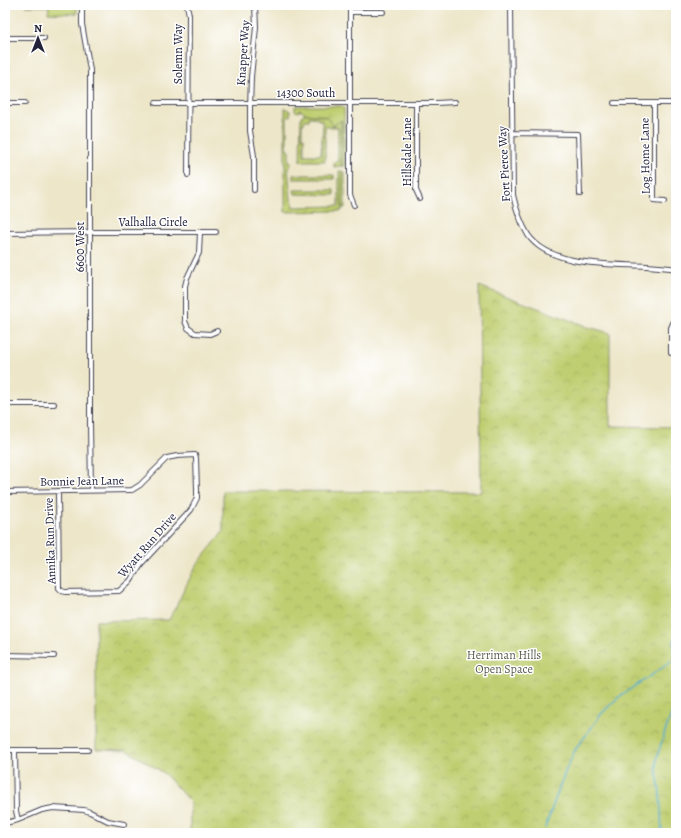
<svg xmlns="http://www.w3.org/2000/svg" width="681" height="838" font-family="Alegreya,serif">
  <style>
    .grass { fill: url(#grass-tufts); stroke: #707856 }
    .park { fill: url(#park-crowns); stroke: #707856 }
    .garden { fill: url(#garden-furrows); stroke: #707856; fill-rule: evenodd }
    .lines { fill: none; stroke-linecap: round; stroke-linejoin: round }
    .stream { stroke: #50adce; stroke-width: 1.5 }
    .street-casing { stroke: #403f50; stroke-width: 6 }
    .street { stroke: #fff; stroke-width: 4 }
    .labels { text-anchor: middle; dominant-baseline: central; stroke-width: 3; stroke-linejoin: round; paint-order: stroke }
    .street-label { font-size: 12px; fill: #22223b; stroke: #fff }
    .park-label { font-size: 12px; fill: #595e4e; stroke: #fff }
  </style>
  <defs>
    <pattern id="grass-tufts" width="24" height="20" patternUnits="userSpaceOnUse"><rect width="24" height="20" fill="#bfce70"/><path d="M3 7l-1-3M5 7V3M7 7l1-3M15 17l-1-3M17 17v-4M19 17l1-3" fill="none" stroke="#a4b162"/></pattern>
    <pattern id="park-crowns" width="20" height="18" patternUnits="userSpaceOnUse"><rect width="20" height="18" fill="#bfce70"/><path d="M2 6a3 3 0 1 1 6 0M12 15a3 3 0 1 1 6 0" fill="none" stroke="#a4b162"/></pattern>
    <pattern id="garden-furrows" width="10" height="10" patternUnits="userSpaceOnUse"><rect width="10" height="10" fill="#bfce70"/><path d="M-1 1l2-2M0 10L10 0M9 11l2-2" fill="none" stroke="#a4b162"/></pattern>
  </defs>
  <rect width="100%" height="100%" fill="#fff"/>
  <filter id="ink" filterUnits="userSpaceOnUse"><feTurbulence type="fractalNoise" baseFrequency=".025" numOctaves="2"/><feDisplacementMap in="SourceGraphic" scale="8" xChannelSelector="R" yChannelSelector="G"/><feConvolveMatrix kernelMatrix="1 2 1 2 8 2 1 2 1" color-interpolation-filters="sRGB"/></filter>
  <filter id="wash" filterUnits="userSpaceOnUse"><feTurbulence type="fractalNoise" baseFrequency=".012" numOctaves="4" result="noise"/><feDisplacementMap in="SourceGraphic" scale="16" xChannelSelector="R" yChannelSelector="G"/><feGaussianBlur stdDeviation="0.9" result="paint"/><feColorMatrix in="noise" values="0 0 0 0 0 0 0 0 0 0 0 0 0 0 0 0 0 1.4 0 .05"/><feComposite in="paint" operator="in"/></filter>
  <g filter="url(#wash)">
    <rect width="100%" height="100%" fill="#ede6c9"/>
    <path class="grass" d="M295,106H341L344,108L345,165L344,167H342V120L333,126L326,117L319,115H310L299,110V112L295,111Z
      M342,171L345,173V208H342Z"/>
    <path class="park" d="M26,5H77V14L48,13L49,6H26Z
      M479,286L588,327L610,333V426L676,427V833H190V802L164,773L126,750L96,749V621L169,620L196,566L223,532V491L481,492Z"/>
    <path class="garden" d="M285,108L290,111V116L287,117V149L289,150V161L291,162V165L288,168L291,200L293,202V207L339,206V171H342V211L285,212Z
      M305,113C312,117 321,114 327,118C329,120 332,124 333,126L341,120V166L334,167V162L338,161V127H325V161H300L301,116ZM309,117L318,118V120H322V124H323L321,155H304V137H302V124H304V120H309Z
      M293,175H334V179H293Z
      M294,190H334V195L295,194Z"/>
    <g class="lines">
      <path class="stream" d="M676,626L674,645L676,662
        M545,828L565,772L575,750L602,713L619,697L675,659
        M662,833C661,820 661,806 660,793C659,781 655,771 657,759C661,737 672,718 676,697"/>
    </g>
  </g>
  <g filter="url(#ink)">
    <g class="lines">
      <g class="street-casing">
        <path id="street" d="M82,5V24L90,70V424L91,490
          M187,5L189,15L188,175
          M350,5V195L354,205
          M511,5L513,195C516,209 521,223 528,235C550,267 611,264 646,266C656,267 666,267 676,269
          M350,12H383
          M5,38H44
          M5,103H25
          M156,103H436L455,102
          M416,103V190L420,199
          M614,103H676
          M654,103V200L665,201
          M512,133L578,134L580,194
          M254,190V156L250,131V108L251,77L256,27L255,5
          M200,232L199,253L187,278L185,286V321L188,328L195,333L210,334L217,331
          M5,233L90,232H216
          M671,353V328L676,316
          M5,404H54
          M5,492L132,490L140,485L167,458L177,456L195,455L196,458L197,489V498L191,510L141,564L130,581L119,591L65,592L62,591L59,588L58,491
          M5,655L54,656
          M5,750H88
          M15,750L16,811L18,820
          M5,823L18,820L42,810L53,808L84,810L90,812L108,821L124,824"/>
      </g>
      <use href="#street" class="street"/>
    </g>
  </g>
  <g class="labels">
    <g class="street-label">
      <text transform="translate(243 53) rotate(-86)">Knapper Way</text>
      <text transform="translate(178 54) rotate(-90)">Solemn Way</text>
      <text x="306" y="93">14300 South</text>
      <text transform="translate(407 152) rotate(-90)">Hillsdale Lane</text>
      <text transform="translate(645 156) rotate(-91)">Log Home Lane</text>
      <text transform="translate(504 164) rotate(-93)">Fort Pierce Way</text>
      <text x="153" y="222">Valhalla Circle</text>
      <text transform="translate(80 247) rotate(-90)">6600 West</text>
      <text transform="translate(82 481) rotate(-1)">Bonnie Jean Lane</text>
      <text transform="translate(50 541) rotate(-92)">Annika Run Drive</text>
      <text transform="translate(147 545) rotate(-49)">Wyatt Run Drive</text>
    </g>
    <g class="park-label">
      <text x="504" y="655">Herriman Hills<tspan x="504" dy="14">Open Space</tspan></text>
    </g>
  </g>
  <rect width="681" height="838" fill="none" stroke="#fff" stroke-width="20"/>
  <g transform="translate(38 38)" stroke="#ffffff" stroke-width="3" paint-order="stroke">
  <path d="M0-3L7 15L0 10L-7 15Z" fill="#22223b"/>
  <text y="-6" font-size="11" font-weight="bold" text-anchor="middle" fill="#22223b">N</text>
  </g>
</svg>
